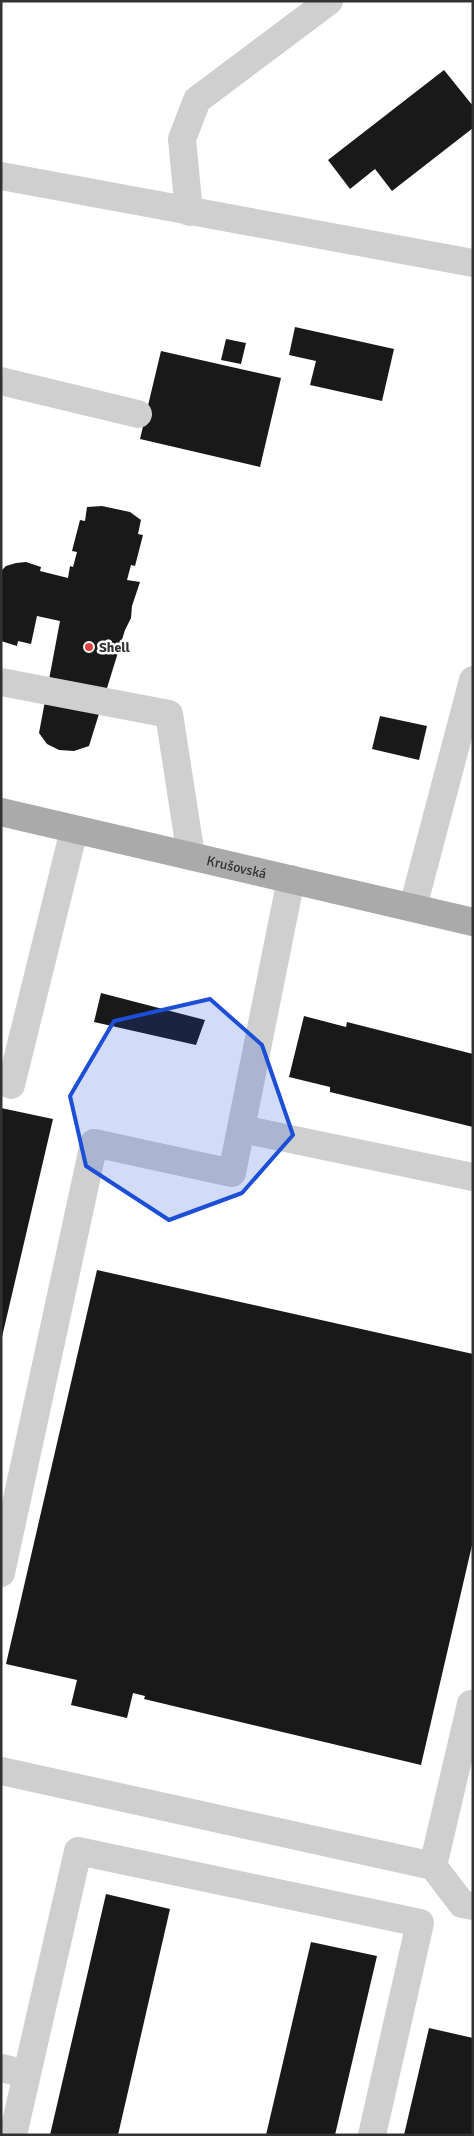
<svg xmlns="http://www.w3.org/2000/svg" width="474" height="2136" font-family="Signika,sans-serif">
  <style>
    .building { fill: #191919 }
    .lines { fill: none; stroke-linecap: round; stroke-linejoin: round }
    .minor { stroke: #cfcfcf; stroke-width: 28 }
    .major { stroke: #aaa; stroke-width: 28 }
    .marked { fill: #1d4ed8; fill-opacity: 0.2; stroke: #1d4ed8; stroke-width: 4; stroke-linejoin: round }
    .poi-dot { fill: #df413f; stroke: #fff; stroke-width: 2 }
    .labels { text-anchor: middle; dominant-baseline: central; stroke-width: 5; stroke-linejoin: round; paint-order: stroke }
    .poi-label { font-size: 14px; font-weight: bold; fill: #323232; stroke: #fff; text-anchor: start }
    .street-label { font-size: 14px; fill: #323232; stroke: #fff }
  </style>
  <rect width="100%" height="100%" fill="#fff"/>
  <path class="building" d="M444,70L473,106V128L392,191L375,169L350,189L328,160Z
    M295,327L394,349L382,401L310,385L316,361L289,355Z
    M226,339L246,343L241,364L221,360Z
    M161,351L281,378L260,467L140,439Z
    M102,506L130,512L141,520L138,534L143,535L135,566L131,565L127,580L140,582L132,606L131,618L125,630L89,746L74,751L59,750L47,744L39,733L60,621L37,616L31,644L18,641L17,646L1,641V571L6,566L16,563L26,562L41,567L40,571L68,578L70,566L73,567L77,552L72,551L80,520L85,521L87,507Z
    M380,716L427,726L419,760L372,749Z
    M101,993L205,1020L196,1045L94,1022Z
    M304,1016L346,1027L347,1022L473,1054V1127L330,1092V1087L289,1077Z
    M1,1108L53,1119L2,1337H1Z
    M97,1270L473,1354V1541L421,1765L144,1699L145,1696L133,1693L127,1718L71,1705L77,1680L6,1664Z
    M106,1894L170,1909L118,2135H50Z
    M311,1942L377,1956L335,2135H266Z
    M429,2028L473,2038V2135H404Z"/>
  <g class="lines">
    <path class="minor" d="M1,176L473,263
      M189,212L182,139L197,100L329,1
      M1,381L138,414
      M1,682L169,714L191,856
      M413,907L473,680
      M11,1085L74,830
      M242,1129L473,1177
      M1,1573L94,1143L232,1173L291,879
      M1,1771L433,1866L462,1904L473,1906
      M433,1866L471,1704
      M1,2068L27,2074
      M13,2135L78,1851L420,1923L372,2135"/>
    <path class="major" id="s1" d="M1,812L473,922"/>
  </g>
  <path class="marked" d="M210,999L262,1045L293,1135L242,1193L169,1220L86,1166L70,1096L114,1021Z"/>
  <circle class="poi-dot" cx="89" cy="647" r="5"/>
  <g class="labels">
    <g class="poi-label">
      <text x="99" y="647">Shell</text>
    </g>
    <g class="street-label">
      <text stroke="none"><textPath href="#s1" startOffset="242">Krušovská</textPath></text>
    </g>
  </g>
  <rect width="474" height="2136" fill="none" stroke="#323232" stroke-width="5"/>
</svg>
